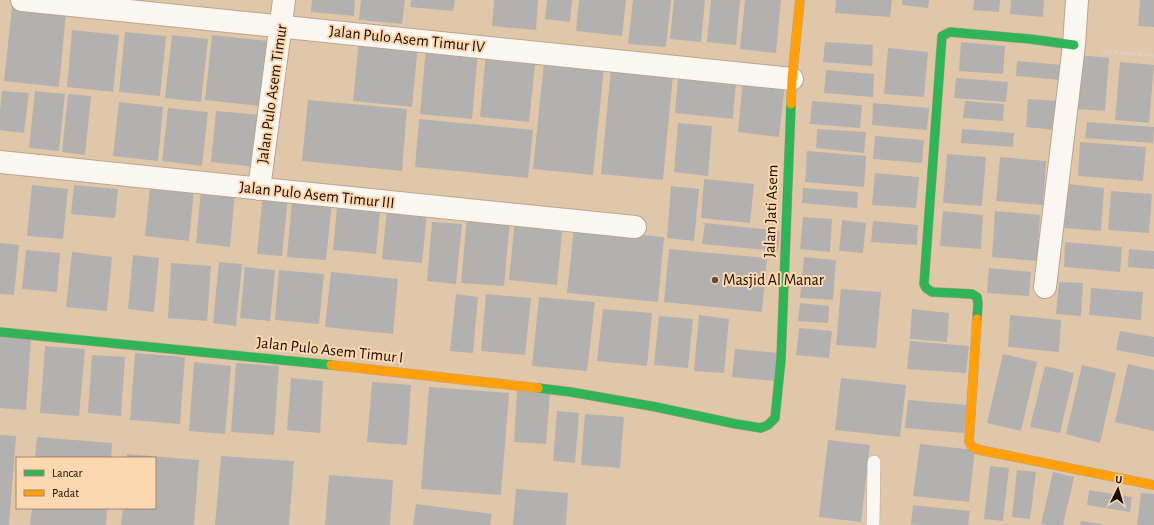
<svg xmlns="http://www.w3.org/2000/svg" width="1154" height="525" font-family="'Alegreya Sans',sans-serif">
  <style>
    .building { fill: #b2b1b0 }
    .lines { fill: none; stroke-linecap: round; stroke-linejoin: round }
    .lane-casing { stroke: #baa48a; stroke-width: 14 }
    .street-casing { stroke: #baa48a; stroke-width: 24 }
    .fast-casing { stroke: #baa48a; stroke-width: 10 }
    .slow-casing { stroke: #baa48a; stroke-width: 10 }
    .path { stroke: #d8d0c7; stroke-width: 2.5; stroke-dasharray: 4 2; stroke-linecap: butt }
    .lane { stroke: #faf7f2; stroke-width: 13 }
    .street { stroke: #faf7f2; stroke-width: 22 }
    .fast { stroke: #30b455; stroke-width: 9 }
    .slow { stroke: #ff9f0a; stroke-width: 9 }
    .poi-dot { fill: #614d3b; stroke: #fcd8b1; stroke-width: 1.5 }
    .labels { text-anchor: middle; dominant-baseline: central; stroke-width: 4; stroke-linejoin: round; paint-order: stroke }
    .street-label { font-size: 16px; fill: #1c0c00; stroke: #fcd8b1 }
    .poi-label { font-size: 16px; fill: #1c0c00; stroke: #fcd8b1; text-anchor: start }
  </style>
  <rect width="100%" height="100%" fill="#e1c7aa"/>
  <path class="building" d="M312,0H355L354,16L311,12Z
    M361,0H405L402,24L359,20Z
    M411,0H455L453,11L410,7Z
    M494,0H538L536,30L492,26Z
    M547,0H572L570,22L545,19Z
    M579,0H626L622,36L576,31Z
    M633,0H671L666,47L628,44Z
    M674,0H705L701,42L670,39Z
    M711,0H740L736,45L707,42Z
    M745,0H781L776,53L740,49Z
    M836,0H892L890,17L835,13Z
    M902,0H929L928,8L902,5Z
    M974,0H1000L999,12L973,10Z
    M1011,0H1044L1043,17L1010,14Z
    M1140,0H1154V27L1138,26Z
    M12,7L66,13L59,87L4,81Z
    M72,30L119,35L113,92L67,87Z
    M125,32L166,36L160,96L119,92Z
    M172,35L208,39L201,102L165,98Z
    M212,35L268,41L261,106L205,100Z
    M359,40L418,45L412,107L353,101Z
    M825,42L873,45L872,66L823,62Z
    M961,42L1005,46L1003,74L959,71Z
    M426,47L478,52L472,119L420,114Z
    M888,48L928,52L924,97L884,94Z
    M486,52L536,56L529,122L480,117Z
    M1080,55L1109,58L1105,111L1076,109Z
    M1017,61L1062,65L1061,80L1016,76Z
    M544,62L604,68L593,175L533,169Z
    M1120,62L1154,65L1149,123L1115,120Z
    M611,69L673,75L663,180L601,174Z
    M826,70L874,74L873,97L824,93Z
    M678,76L736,81L733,119L675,113Z
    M956,78L1008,82L1006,102L954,98Z
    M743,79L785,83L779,137L738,132Z
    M2,91L29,93L24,133L0,130V111Z
    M35,91L65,94L59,151L29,148Z
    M68,94L91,96L85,155L62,152Z
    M1028,99L1057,101L1055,130L1026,127Z
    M308,100L407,109L402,171L302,161Z
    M812,101L862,105L860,128L810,124Z
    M965,101L1004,104L1003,121L963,118Z
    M119,102L163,107L158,161L113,156Z
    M873,103L929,108L927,130L872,125Z
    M168,108L208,112L202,166L162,161Z
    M216,111L262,115L257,167L211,162Z
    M419,119L533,130L528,178L415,167Z
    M1087,122L1154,127L1153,143L1085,138Z
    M678,123L712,126L708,176L674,172Z
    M817,129L866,132L864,153L816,148Z
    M962,129L1014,133L1013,147L961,143Z
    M875,136L924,140L922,163L873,159Z
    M1080,142L1146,147L1143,181L1078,176Z
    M807,151L866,156L864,187L805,182Z
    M947,154L986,157L982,206L943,203Z
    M1000,157L1046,161L1043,205L996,201Z
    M875,173L919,177L916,208L872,205Z
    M704,179L754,184L750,223L701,218Z
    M1068,184L1104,188L1101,231L1064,228Z
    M32,185L68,189L63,239L27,236Z
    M74,185L118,189L115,218L71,214Z
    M150,186L194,190L189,241L145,236Z
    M671,186L699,189L694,241L667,238Z
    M803,188L858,192L857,208L802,203Z
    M201,190L235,193L230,247L196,243Z
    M1111,191L1152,194L1149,233L1108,230Z
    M263,193L288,196L282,256L257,254Z
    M292,199L332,202L326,260L287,257Z
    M337,208L380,212L376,254L333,250Z
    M387,209L427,213L422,263L382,259Z
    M943,211L983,215L981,249L940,246Z
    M995,211L1040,215L1037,261L992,257Z
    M467,217L510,220L504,286L461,283Z
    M803,217L832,219L830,252L800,249Z
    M515,219L563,223L557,285L509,280Z
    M842,220L866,223L863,253L839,251Z
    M873,221L918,225L917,245L871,242Z
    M432,222L462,224L456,284L427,281Z
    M705,223L780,231L778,251L702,244Z
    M574,228L664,237L658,302L567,293Z
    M1065,242L1122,247L1120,272L1064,267Z
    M0,243L19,245L14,295L0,294Z
    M669,249L767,258L762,312L664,302Z
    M1129,249L1154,251V269L1128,267Z
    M26,250L60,253L57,292L22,289Z
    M72,252L112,257L107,311L66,307Z
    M133,255L159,258L154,312L128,309Z
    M804,257L836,260L833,300L800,298Z
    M219,262L242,264L236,326L213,323Z
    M171,263L211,266L207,321L168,318Z
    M245,267L275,270L270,321L240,318Z
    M989,268L1031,272L1029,296L987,293Z
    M279,270L324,274L319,324L275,320Z
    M331,272L398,279L393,334L325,327Z
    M1059,282L1083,283L1081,316L1056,314Z
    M1091,288L1143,292L1141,320L1089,315Z
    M841,289L881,292L876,348L836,345Z
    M456,294L478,297L473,353L450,351Z
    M486,294L531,298L525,355L481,351Z
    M539,297L595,302L587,371L532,366Z
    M800,303L829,306L828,323L798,321Z
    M603,309L652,313L647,366L597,361Z
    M912,309L949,313L947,342L910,339Z
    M699,315L729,319L724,373L694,371Z
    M1010,315L1061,320L1059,352L1008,347Z
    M659,316L693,319L688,368L654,365Z
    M799,328L832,331L829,358L796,355Z
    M1120,331L1154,337V357L1116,350Z
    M0,336L31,338L26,410L0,408Z
    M910,341L969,346L966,373L907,369Z
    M45,346L85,349L79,416L40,413Z
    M735,349L779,353L776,381L732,377Z
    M135,353L185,357L180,424L130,420Z
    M1003,354L1037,362L1021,431L987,423Z
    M92,355L125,357L121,416L88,413Z
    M194,362L231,366L225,434L189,431Z
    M236,363L279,366L274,435L231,432Z
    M1128,364L1154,370V431L1115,422Z
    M1082,365L1116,373L1100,443L1066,434Z
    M1045,366L1074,373L1060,433L1030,427Z
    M291,378L323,381L320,433L287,430Z
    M841,378L906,385L900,437L835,430Z
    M372,382L411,385L407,445L367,442Z
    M429,387L509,393L501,495L421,489Z
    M517,390L550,392L546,444L514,442Z
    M908,400L967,405L964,433L905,428Z
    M557,411L579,413L575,463L553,461Z
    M585,414L624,417L620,468L581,465Z
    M0,435L16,436L9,525H0Z
    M37,437L112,443L111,458H35Z
    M828,440L870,445L861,522L819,517Z
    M920,444L975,450L969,502L913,496Z
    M127,454L199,460L194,525H121L123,508H155V458H126Z
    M221,456L294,461L289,525H215Z
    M990,466L1009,468L1003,521L984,519Z
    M1017,470L1036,472L1030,519L1012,517Z
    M1053,472L1074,477L1063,525H1047L1041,524Z
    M329,475L393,480L390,525H325Z
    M516,489L568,493L566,525H513Z
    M1089,490L1132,497L1130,512L1087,505Z
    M1141,493L1154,494V525H1137Z
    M416,504L492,514L490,525H413Z
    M913,505L970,511L968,525H920L911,524Z
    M32,508H107L106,525H30Z
    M1081,521L1102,524V525H1080Z"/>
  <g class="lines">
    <g class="lane-casing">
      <path id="lane" d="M873,525L874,462"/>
    </g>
    <g class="street-casing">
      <path id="street" d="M22,0L792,79
        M0,162L635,227
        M259,189L284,0
        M1045,287L1074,45L1077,0"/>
    </g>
    <g class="fast-casing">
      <path id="fast" d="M977,319L978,304L977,297L972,294L932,292L926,288L924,284L942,36L950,32L1030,39L1074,45
        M0,332L331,365
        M538,388L571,392L656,407L736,424L761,428L768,425L775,418L781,359L791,104"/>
    </g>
    <g class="slow-casing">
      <path id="slow" d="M791,104L792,79L800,0
        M977,319L969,441L972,447L980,450L1154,485
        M331,365L538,388"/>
    </g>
    <path class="path" d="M1102,51L1154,56"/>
    <use href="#lane" class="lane"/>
    <use href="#street" class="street"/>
    <use href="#fast" class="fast"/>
    <use href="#slow" class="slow"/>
  </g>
  <circle class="poi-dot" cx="715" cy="280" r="4"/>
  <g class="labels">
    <g class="street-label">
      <text transform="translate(407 39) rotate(6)">Jalan Pulo Asem Timur IV</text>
      <text transform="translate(272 94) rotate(-82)">Jalan Pulo Asem Timur</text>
      <text transform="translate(317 195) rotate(6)">Jalan Pulo Asem Timur III</text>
      <text transform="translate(771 211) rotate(-88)">Jalan Jati Asem</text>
      <text transform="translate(330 350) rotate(6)">Jalan Pulo Asem Timur I</text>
    </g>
    <g class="poi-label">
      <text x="723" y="280">Masjid Al Manar</text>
    </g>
  </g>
  <rect x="16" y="457" width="140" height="52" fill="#fcd8b1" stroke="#a2866a"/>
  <rect x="24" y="470" width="20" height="6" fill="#30b455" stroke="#a2866a"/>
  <text x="52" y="477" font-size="12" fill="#1c0c00">Lancar</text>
  <rect x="24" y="490" width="20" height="6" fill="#ff9f0a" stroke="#a2866a"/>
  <text x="52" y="497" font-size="12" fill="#1c0c00">Padat</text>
  <g transform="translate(1118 489) rotate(5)" stroke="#fcd8b1" stroke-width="3" paint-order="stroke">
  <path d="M0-3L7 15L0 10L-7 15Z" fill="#1c0c00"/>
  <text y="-6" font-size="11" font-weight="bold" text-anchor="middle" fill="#1c0c00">U</text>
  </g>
</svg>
